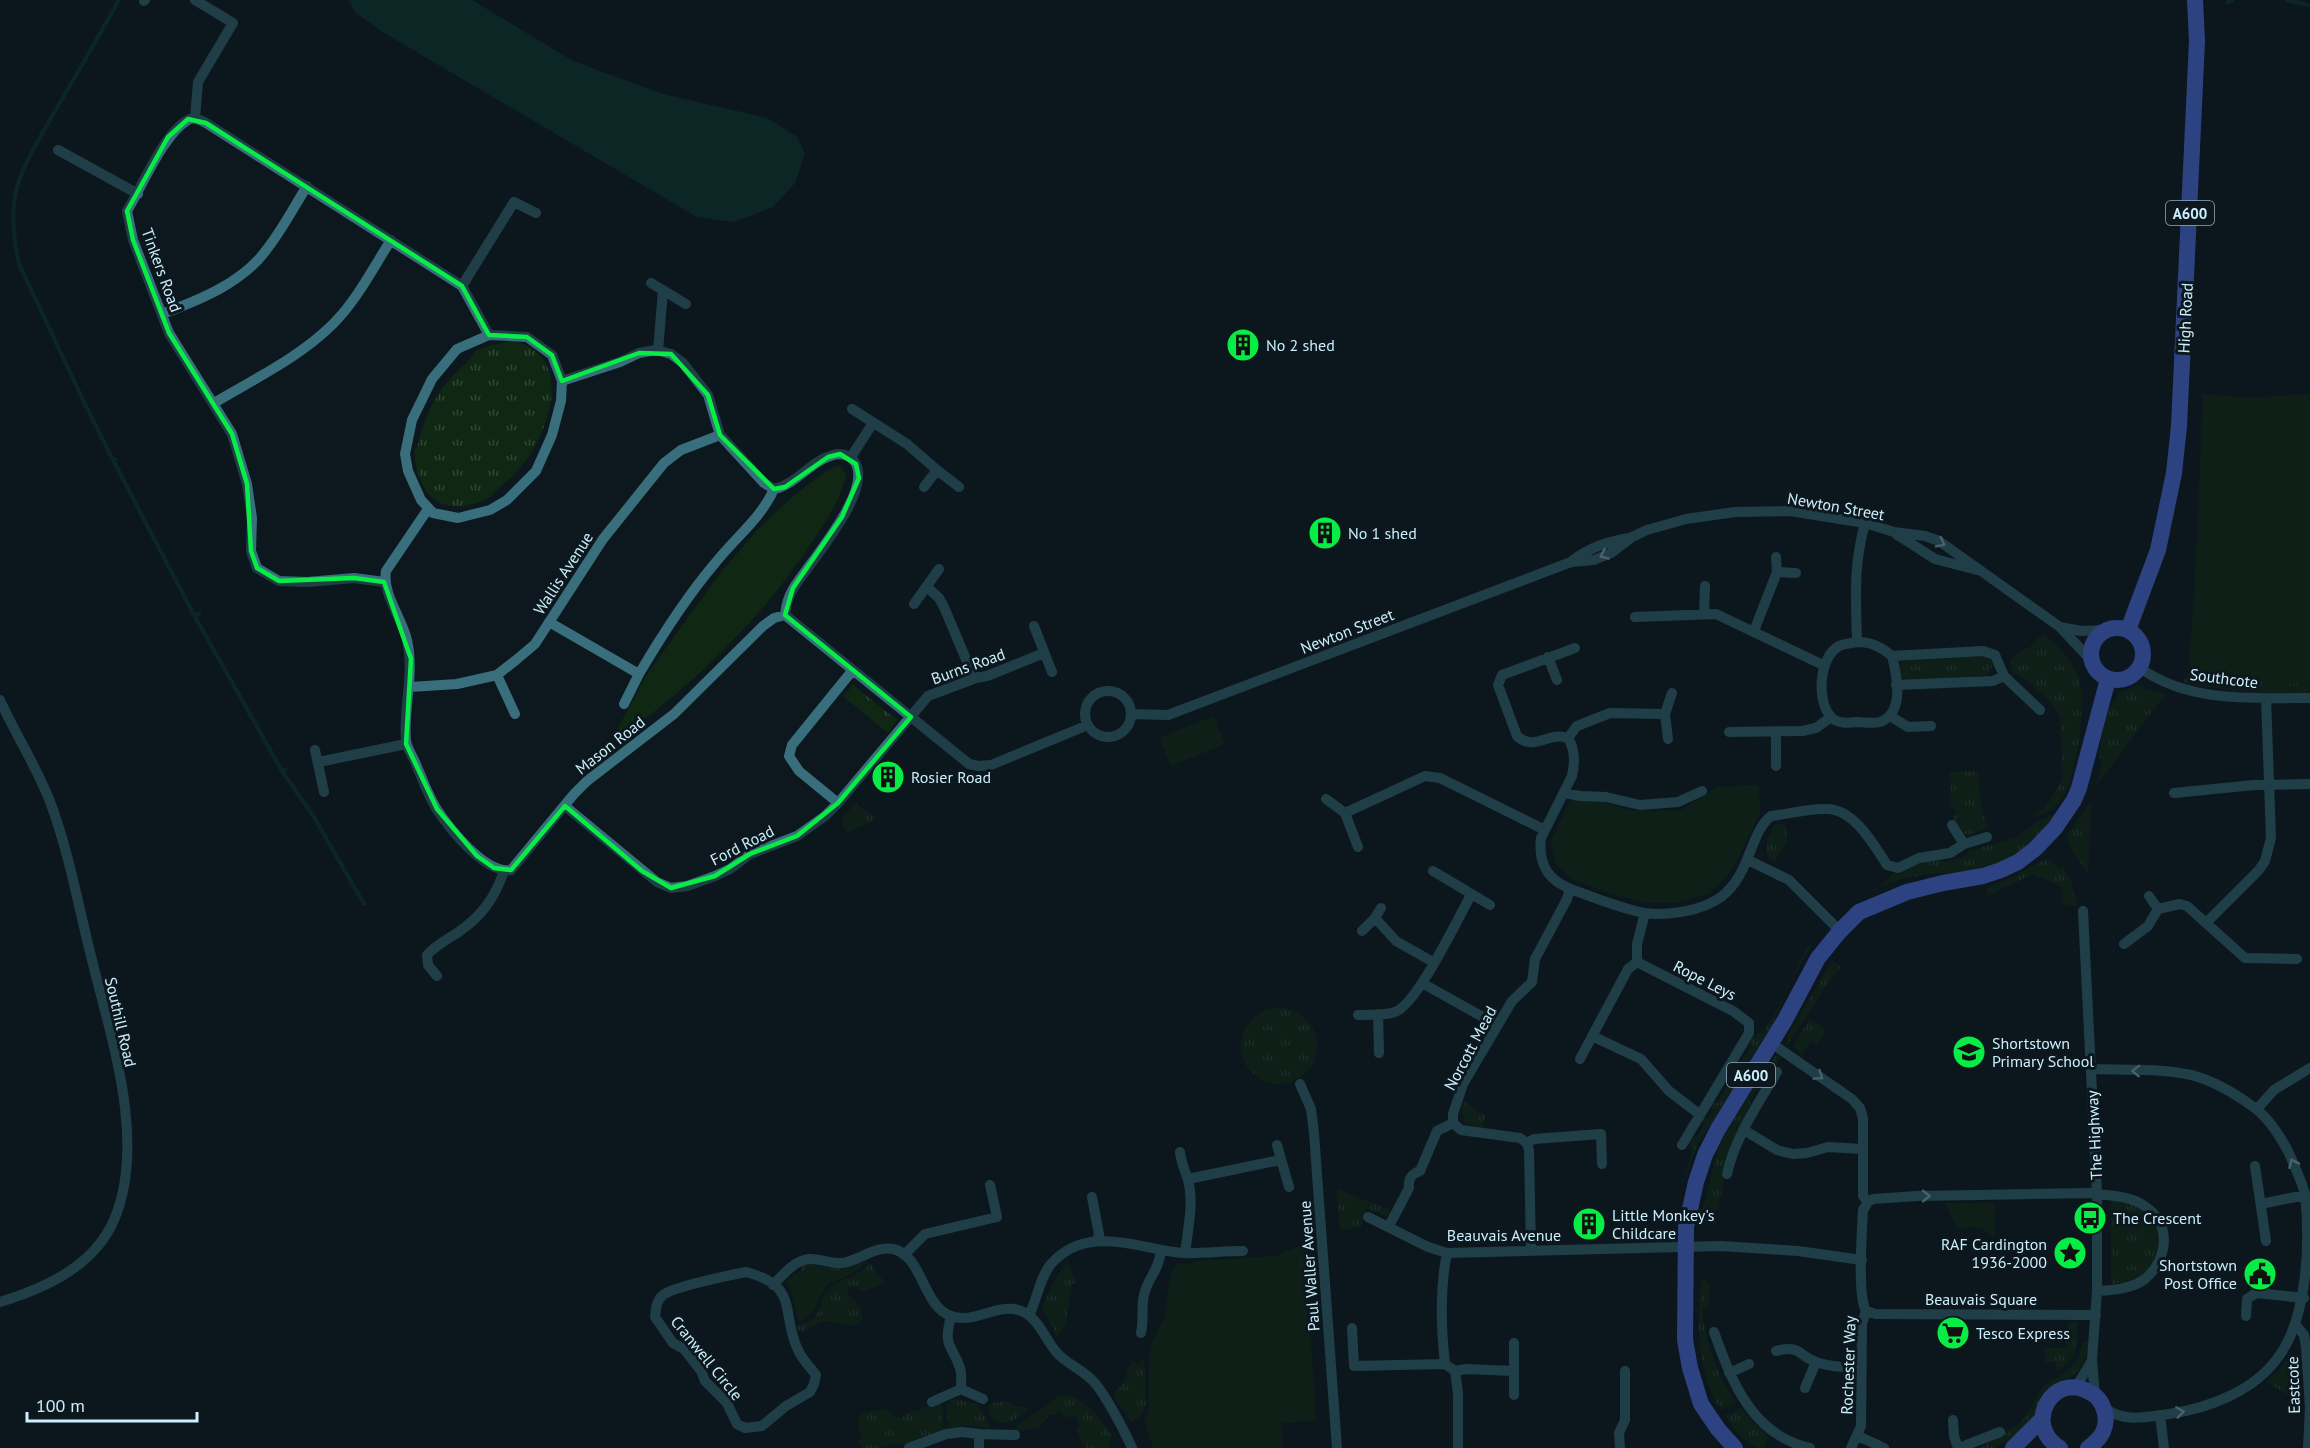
<svg xmlns="http://www.w3.org/2000/svg" width="2310" height="1448" font-family="'PT Sans',sans-serif">
  <style>
    .grass { fill: url(#grass-tufts) }
    .park { fill: #102813 }
    .water { fill: #0a3930 }
    .lines { fill: none; stroke-linecap: round; stroke-linejoin: round }
    .stream { stroke: #0a3930; stroke-width: 4 }
    .street { stroke: #396e7c; stroke-width: 10 }
    .primary { stroke: #5577fa; stroke-width: 16 }
    .oneway { stroke: #91bbc9 }
    .marked { fill: none; stroke: #07ed46; stroke-width: 4.5; stroke-linejoin: round }
    .labels { text-anchor: middle; dominant-baseline: central; stroke-width: 6; stroke-linejoin: round; paint-order: stroke }
    .shield { fill: #0d181e; stroke: #92aeba; stroke-width: 1.5 }
    .shield-label { font-size: 15px; font-weight: bold; fill: #cbeffd }
    .street-label { font-size: 16px; fill: #cbeffd; stroke: #0d181e }
    .poi-label { font-size: 16px; fill: #cbeffd; stroke: #0d181e; text-anchor: start }
  </style>
  <defs>
    <pattern id="grass-tufts" width="24" height="20" patternUnits="userSpaceOnUse" patternTransform="scale(1.5)"><rect width="24" height="20" fill="#102813"/><path d="M3 7l-1-3M5 7V3M7 7l1-3M15 17l-1-3M17 17v-4M19 17l1-3" fill="none" stroke="#314836"/></pattern>
  </defs>
  <rect width="100%" height="100%" fill="#0d181e"/>
  <path class="grass" d="M514,341C574,356 551,429 523,464C514,475 504,484 493,493L492,496C445,521 417,499 414,449L417,447C424,421 432,399 450,379C457,370 471,362 475,351L492,345Z
    M2043,633C2058,646 2073,659 2079,680C2087,705 2076,781 2060,802C2054,810 2042,813 2032,818L2045,807L2055,793L2063,776L2060,717L2053,704L2024,678L2014,674L2010,662L2014,655L2030,647Z
    M1984,655L1991,659L1993,665L1987,675L1909,681C1901,678 1899,674 1899,665L1903,660Z
    M2188,674L2310,685V693C2264,693 2228,692 2183,682Z
    M853,685L897,720L888,733L843,696Z
    M2138,685H2143L2144,689L2165,694L2096,786L2102,763L2098,754L2108,710L2120,692Z
    M1979,771C1980,797 1978,804 1988,828L1968,835L1965,834L1953,817L1957,812L1951,807L1950,772Z
    M2090,802L2091,803L2088,874L2068,843V835Z
    M855,803L875,818L873,821L847,832L841,821Z
    M2058,812L2041,837L2003,862L1961,872L1930,874L1904,878L1881,886L1856,899L1885,883L1892,874L1924,862L1939,860L1945,862L1966,856L1969,851L2015,838L2039,821Z
    M1786,823L1787,841L1774,862L1767,856V840L1775,825Z
    M2046,859L2052,861L2059,869L2063,866L2071,882L2077,906L2063,904L2062,887L2033,874L1987,896V888L2014,876Z
    M1809,945L1811,946L1787,987L1770,1031L1698,1144L1681,1185L1692,1152L1689,1140L1691,1135L1697,1137L1705,1124L1701,1120L1703,1116L1708,1118L1713,1110L1709,1107L1711,1103H1717L1729,1085L1726,1074L1732,1066L1738,1064L1752,1046L1750,1042C1756,1033 1762,1032 1767,1026C1784,1003 1792,970 1809,945Z
    M1832,961L1841,967L1829,981L1787,1045L1788,1035Z
    M1241 1046a38 38 0 1 1 76 0a38 38 0 1 1-76 0Z
    M1810,1019L1826,1030L1816,1045L1811,1041L1801,1055L1793,1046Z
    M1775,1056H1781L1771,1072L1766,1073L1750,1099V1105L1738,1130L1723,1172L1724,1182L1716,1212L1703,1210L1718,1150L1727,1130Z
    M1464,1102L1485,1115L1483,1127L1473,1126L1465,1122L1462,1112Z
    M1337,1188L1346,1193L1390,1210L1387,1216L1366,1208L1360,1227L1340,1230Z
    M2111,1198C2126,1203 2141,1206 2152,1219C2167,1236 2158,1268 2138,1278C2130,1283 2120,1283 2111,1284Z
    M1067,1260L1076,1283L1072,1284L1066,1324L1056,1339L1054,1330L1042,1309L1050,1289Z
    M867,1261L853,1273L827,1285L822,1278L801,1271L803,1265C811,1263 815,1265 822,1267C839,1271 852,1262 867,1261Z
    M870,1263L885,1283L864,1291L851,1286L846,1294L858,1304L863,1318L860,1323C847,1329 838,1320 826,1321C813,1323 808,1332 798,1331L796,1326C826,1320 815,1304 829,1289C840,1278 856,1279 870,1263Z
    M1702,1280L1706,1281L1710,1286L1709,1307L1702,1308C1705,1342 1717,1374 1735,1403L1721,1410C1697,1373 1696,1323 1702,1280Z
    M2068,1322H2077C2077,1350 2080,1353 2057,1372L2056,1362H2045V1348H2067Z
    M2084,1342H2090L2087,1356L2078,1371L2065,1381L2020,1433L1994,1448H1980L2021,1423L2043,1386L2063,1374L2077,1361Z
    M2290,1354H2295L2299,1357L2301,1402L2266,1382L2280,1369Z
    M1144,1359L1146,1404L1142,1414L1132,1423L1113,1396L1129,1375L1126,1373L1133,1362L1139,1364Z
    M1066,1395C1087,1399 1101,1420 1112,1436L1108,1448H1085L1076,1428L1080,1426L1075,1414L1067,1418L1059,1411L1054,1415H1049L1039,1427L1015,1432L1014,1429C1024,1420 1032,1416 1042,1409C1052,1403 1054,1395 1066,1395Z
    M956,1399L970,1403H977L991,1427L990,1429L972,1425L948,1428L947,1404L950,1400Z
    M1004,1401L1019,1407H1026L1027,1410C1014,1422 994,1433 988,1408L990,1404Z
    M938,1403L942,1404L943,1429L905,1445L893,1444L879,1448H862L858,1441L863,1437C857,1429 854,1420 864,1413L878,1410H888L894,1417L902,1418L906,1414Z
    M1740,1408L1769,1437L1763,1448C1748,1448 1733,1429 1726,1416Z"/>
  <path class="park" d="M2203,394L2247,398L2310,394V685L2188,674L2195,582Z
    M840,466L846,474C842,498 826,520 814,539C761,621 689,690 609,745L647,674L721,572L757,530L791,498L819,476L834,467Z
    M1213,716L1225,744L1171,766L1159,738Z
    M1759,785L1760,813L1733,869L1709,894L1676,903H1648L1612,894L1574,880L1556,865L1551,842L1570,800L1602,801L1633,811L1681,810L1718,787Z
    M1945,1203H1994L1995,1238C1983,1227 1974,1225 1958,1229Z
    M1305,1244L1316,1421L1281,1423L1283,1448H1153L1145,1422L1149,1407V1356L1153,1342L1165,1316L1170,1279L1175,1266L1178,1263L1189,1264L1195,1261L1275,1256Z
    M818,1268L827,1285C815,1302 819,1311 799,1322L791,1290L786,1284L787,1279L801,1271Z"/>
  <path class="water" d="M348,0H472L573,61L663,94L767,118L797,137L805,154L795,183L773,207L733,222L697,217L381,31L355,12Z"/>
  <g class="lines">
    <path class="stream" d="M2287,0L2308,5
      M2228,2L2232,0
      M115,459L113,460L194,615
      M113,460L83,400L19,264C14,241 11,219 15,196C20,168 39,140 52,116C75,78 97,39 119,0
      M199,614L194,615L282,771
      M285,770L282,771L314,817L364,904"/>
    <path class="street" d="M195,0L233,23L198,82L195,118
      M144,1L145,0
      M58,150L138,194
      M651,283L686,304
      M462,286L514,202L536,213
      M162,314C199,300 243,283 267,249C282,230 294,207 307,186
      M489,335L527,337L552,355L562,381L561,401L552,435L536,471L507,500L490,510L458,518L433,513L421,500L408,471L405,454L412,420L432,379L457,349Z
      M658,351L663,290
      M562,381L620,362L639,353L656,350L671,354L683,363L708,395L720,435L764,483L774,489C798,484 812,458 838,454C844,454 850,456 854,461C876,489 808,564 793,589C788,597 786,605 785,615
      M214,403C254,379 300,357 333,324C357,300 373,268 391,240
      M852,409L907,444L937,470L924,487
      M851,457L873,423
      M937,470L959,487
      M428,509L386,571C382,594 402,618 407,640C415,675 403,706 406,741C407,748 412,755 415,762C422,778 427,793 436,808C449,828 485,874 511,870L574,794L587,781L674,714L763,626L774,618L785,615L969,764L979,766L991,765L1088,725
      M1865,523C1853,567 1856,598 1857,642C1852,643 1844,644 1839,646C1819,657 1816,701 1831,717C1837,724 1848,723 1857,722C1864,722 1873,724 1880,722C1905,713 1897,676 1892,656
      M1896,534L1935,559L1977,570
      M1572,561C1590,547 1607,542 1629,538
      M1777,572L1796,573
      M384,582L354,578L307,582L279,581L257,568L251,551L252,518L247,484L232,434L169,333L133,240L127,211C142,187 164,133 188,120C194,116 200,120 206,123L462,286L489,335
      M927,587L939,598L944,607L968,664L976,678
      M914,604L939,569
      M1704,615L1705,586
      M1635,617L1716,614L1823,665
      M549,622L639,674C662,635 687,596 716,562C735,538 762,517 774,489
      M1034,626L1052,672
      M2060,627L2081,631L2104,630
      M1754,631L1777,572L1776,557
      M1857,642C1872,642 1881,647 1892,656L1983,651L1995,655L2004,676L2040,710
      M1575,648L1502,675L1498,685L1517,736C1534,752 1549,731 1568,738C1575,749 1575,763 1572,776L1541,838C1539,853 1542,870 1555,880C1565,889 1580,892 1592,897C1609,903 1628,910 1645,913C1668,916 1702,911 1721,897C1750,876 1750,832 1771,816C1789,814 1809,808 1827,809C1854,809 1874,845 1887,865L1898,868L1919,858L1950,853L1964,844L1987,837
      M1548,657L1557,680
      M2140,668C2189,703 2252,698 2310,698
      M497,675L515,714
      M1896,685L1993,681L2004,676
      M410,687L457,684L497,675L516,660L535,644L603,539L664,463L681,450L720,435
      M1085 714a23 23 0 1 1 46 0a23 23 0 1 1-46 0Z
      M0,700C16,736 39,770 52,807C69,854 78,904 90,952C109,1032 148,1140 114,1220C94,1266 46,1288 0,1302
      M624,704L639,674
      M1131,714L1168,715L1571,562L1594,560L1611,553L1632,537L1647,530L1686,519L1735,512L1790,511L1865,523L1894,532L1925,536L1939,541L2060,627L2091,660
      M1890,716L1908,727L1931,726
      M1729,732L1802,731L1816,728L1831,717
      M1776,732V766
      M1568,738L1577,726L1610,713L1665,714
      M1668,739L1665,714L1672,693
      M315,750L324,792
      M319,762L406,744
      M1565,793L1580,796L1606,797L1640,805L1678,802L1702,791
      M2174,793L2254,785L2310,784
      M1326,799L1345,813L1358,847
      M838,803L799,771L789,756L792,745L852,671
      M565,806L657,882L671,888L687,886L715,876L730,869L750,854L797,836L825,816L838,803L928,696L976,678L987,676L1044,653
      M1345,813L1425,776L1440,778L1545,830
      M1952,825L1964,844
      M1748,860L1789,880L1840,931
      M1433,871L1490,905
      M2149,896L2158,909
      M2083,911L2097,1194V1291L2092,1360L2095,1395
      M1375,918L1396,941L1433,962
      M2207,922L2259,870L2265,861L2271,838L2266,698
      M1362,931L1375,918L1381,908
      M2124,944L2148,926L2158,909L2180,904L2187,906L2245,958L2297,959
      M1637,962L1733,1011L1749,1023V1033L1682,1145
      M437,976L428,965L427,955C435,946 446,940 457,933C481,917 495,898 504,871
      M1422,983L1497,1025
      M1378,1014L1379,1053
      M1358,1015C1369,1014 1384,1016 1395,1012C1417,1005 1458,918 1471,895
      M1592,1036L1641,1059L1669,1091L1699,1114
      M1771,1043L1852,1099L1860,1108L1863,1118V1196L1868,1202L1863,1210C1862,1231 1857,1295 1866,1311L1862,1324L1861,1426L1851,1448
      M1580,1059L1628,969L1637,962V944L1645,913
      M2091,1069C2123,1070 2158,1068 2191,1075C2213,1080 2237,1095 2255,1108C2270,1120 2279,1135 2288,1151C2294,1165 2301,1179 2305,1194C2310,1241 2308,1316 2279,1356C2255,1391 2209,1408 2169,1414C2144,1417 2126,1423 2104,1408
      M1300,1084L1311,1109L1314,1133L1337,1448
      M2257,1109L2274,1090L2310,1068
      M1744,1130L1777,1150L1793,1154L1807,1153L1828,1147L1862,1149
      M1527,1143L1534,1139L1601,1134L1602,1164
      M1277,1145L1289,1187
      M1180,1152C1181,1163 1185,1170 1188,1180C1194,1203 1188,1229 1185,1253
      M2255,1166L2266,1241
      M1727,1174C1735,1137 1758,1104 1777,1072
      M1188,1179L1280,1160
      M1092,1197L1099,1234L1097,1240
      M1868,1202L1873,1199L1917,1196L2090,1193C2108,1196 2127,1195 2143,1205C2172,1222 2169,1259 2145,1279C2132,1289 2113,1290 2097,1291
      M2261,1204L2305,1195
      M1368,1217L1428,1247L1447,1253L1720,1246L1798,1251L1862,1260
      M1389,1226L1409,1188C1408,1179 1411,1174 1420,1171L1437,1131L1453,1123
      M1531,1251L1529,1150L1527,1143L1520,1138L1461,1130L1453,1123V1114L1463,1084L1512,1001L1532,982L1535,959L1567,899L1570,889
      M1447,1253C1440,1287 1441,1328 1445,1364L1455,1371L1458,1393V1448
      M904,1255L925,1234L997,1217L990,1185
      M746,1272C802,1287 779,1313 799,1352C803,1360 810,1367 816,1375L814,1384L810,1392L786,1406L762,1426L745,1428L737,1424L727,1403L705,1381L701,1371L684,1349L673,1343L655,1317C656,1309 656,1301 663,1295C673,1287 730,1275 746,1272Z
      M773,1285C783,1275 793,1261 809,1259C819,1258 830,1264 841,1263C858,1262 875,1245 893,1249C923,1255 922,1306 951,1316C973,1324 993,1306 1014,1309C1038,1313 1043,1337 1057,1353C1067,1364 1083,1370 1093,1381C1104,1392 1125,1432 1132,1448
      M1866,1311L1876,1314L2096,1315
      M1029,1315C1037,1300 1040,1277 1051,1264C1087,1223 1138,1249 1182,1253C1202,1254 1223,1251 1243,1251
      M951,1316C943,1348 951,1342 960,1368C962,1374 961,1382 961,1389
      M2246,1316L2247,1299L2256,1293L2304,1298
      M2295,1324L2304,1335L2306,1347L2310,1408L2308,1448
      M1352,1328L1354,1366L1445,1364
      M1714,1332C1732,1382 1752,1435 1810,1448
      M1141,1333C1144,1320 1141,1307 1144,1295C1148,1277 1159,1271 1161,1250
      M1776,1351C1802,1344 1798,1357 1819,1363C1833,1367 1847,1368 1862,1367
      M1455,1371L1466,1369L1514,1371
      M1729,1373L1749,1364
      M2076,1387L2091,1362
      M1805,1388L1816,1362
      M1514,1395V1343
      M932,1402L961,1389L983,1399
      M2160,1415L2164,1448
      M1953,1420L1954,1436L1958,1448
      M1858,1436L1884,1448
      M909,1448L946,1434L962,1432L979,1434L1015,1435
      M979,1448V1434
      M1620,1448L1619,1433L1625,1420V1371
      M1959,1448L2000,1432"/>
    <path class="primary" d="M2091 654a26 26 0 1 1 52 0a26 26 0 1 1-52 0Z
      M2128,630L2158,550L2174,473L2179,426L2197,41L2195,0
      M1735,1448L1718,1429L1701,1404L1690,1368L1685,1340L1686,1227L1696,1182L1705,1155L1718,1129L1785,1020L1818,958L1840,931L1859,912L1907,892L1943,883L1983,876L2001,870L2018,862L2035,849L2055,828L2074,800L2079,788L2108,679
      M2013,1448L2042,1419
      M2060,1448C2022,1425 2053,1371 2089,1392C2098,1396 2103,1404 2105,1413C2108,1429 2101,1439 2088,1448"/>
  </g>
  <defs><path id="oneway-chevron" d="M-2-3.5L2.5 0L-2 3.5" fill="none" stroke-width="1.6" stroke-linecap="round" stroke-linejoin="round" transform="scale(1.5)"/></defs>
  <g class="oneway">
    <use href="#oneway-chevron" transform="translate(1941 543) rotate(27)"/>
    <use href="#oneway-chevron" transform="translate(1604 555) rotate(156)"/>
    <use href="#oneway-chevron" transform="translate(2136 1071) rotate(-178)"/>
    <use href="#oneway-chevron" transform="translate(1819 1076) rotate(35)"/>
    <use href="#oneway-chevron" transform="translate(2293 1163) rotate(-114)"/>
    <use href="#oneway-chevron" transform="translate(1926 1196) rotate(-1)"/>
    <use href="#oneway-chevron" transform="translate(2180 1412) rotate(-8)"/>
  </g>
  <path d="M0 0H2310V1448H0ZM188,119L206,123L462,286L489,335L527,337L552,355L562,381L639,353L671,354L708,395L720,435L774,489L785,487L828,457L840,454L856,464L859,478L842,517L793,588L785,615L911,717L838,803L797,836L750,854L715,876L671,888L642,871L565,806L511,870L494,868L477,856L437,809L406,744L411,659L384,582L354,578L279,581L257,568L251,551L247,484L232,434L169,333L133,240L127,211L168,137Z" fill="#0d181e" fill-opacity=".55" fill-rule="evenodd"/>
  <path class="marked" d="M188,119L206,123L462,286L489,335L527,337L552,355L562,381L639,353L671,354L708,395L720,435L774,489L785,487L828,457L840,454L856,464L859,478L842,517L793,588L785,615L911,717L838,803L797,836L750,854L715,876L671,888L642,871L565,806L511,870L494,868L477,856L437,809L406,744L411,659L384,582L354,578L279,581L257,568L251,551L247,484L232,434L169,333L133,240L127,211L168,137Z"/>
  <defs>
    <g id="building-disc" transform="scale(1.725)"><circle r="9.5" fill="#07ed46" stroke="#0d181e"/><path d="M-4-6H4V6H1V3H-1V6H-4ZM-2.5-4.3h1.7v1.8h-1.7ZM.8-4.3h1.7v1.8H.8ZM-2.5-1h1.7V.8h-1.7ZM.8-1h1.7V.8H.8Z" fill="#111"/></g>
    <g id="school-disc" transform="scale(1.725)"><circle r="9.5" fill="#07ed46" stroke="#0d181e"/><path d="M0-5L7-2L0 1L-7-2ZM-4 1L0 2.5L4 1V4Q0 6-4 4Z" fill="#111"/></g>
    <g id="bus-disc" transform="scale(1.725)"><circle r="9.5" fill="#07ed46" stroke="#0d181e"/><path d="M-5-6H5V4H4V6H2V4H-2V6H-4V4H-5ZM-3.5-4V0h7V-4ZM-3.5 1.2v1.5H-2V1.2ZM2 1.2v1.5H3.5V1.2Z" fill="#111"/></g>
    <g id="sight-disc" transform="scale(1.725)"><circle r="9.5" fill="#07ed46" stroke="#0d181e"/><path d="M0-6L1.8-2.2L6-1.7L2.9 1.2L3.7 5.4L0 3.3L-3.7 5.4L-2.9 1.2L-6-1.7L-1.8-2.2Z" fill="#111"/></g>
    <g id="civic-disc" transform="scale(1.725)"><circle r="9.5" fill="#07ed46" stroke="#0d181e"/><path d="M-.6-6.5H3V-4.5H.6V-3L4-1V1h2V6H-6V1h2V-1L-.6-3ZM-1.2 2.5V6h2.4V2.5Z" fill="#111"/></g>
    <g id="supermarket-disc" transform="scale(1.725)"><circle r="9.5" fill="#07ed46" stroke="#0d181e"/><path d="M-6-5.5h2.5l.6 2H6L4.5 2H-2.5L-4.4-4H-6ZM-1.5 3.2a1.3 1.3 0 1 0 .1 0ZM3 3.2a1.3 1.3 0 1 0 .1 0Z" fill="#111"/></g>
  </defs>
  <g fill-rule="evenodd">
    <use href="#building-disc" x="1243" y="345"/>
    <use href="#building-disc" x="1325" y="533"/>
    <use href="#building-disc" x="888" y="777"/>
    <use href="#school-disc" x="1969" y="1052"/>
    <use href="#bus-disc" x="2090" y="1218"/>
    <use href="#building-disc" x="1589" y="1224"/>
    <use href="#sight-disc" x="2070" y="1253"/>
    <use href="#civic-disc" x="2260" y="1274"/>
    <use href="#supermarket-disc" x="1953" y="1333"/>
  </g>
  <g class="labels">
    <g class="shield">
      <rect x="2166" y="201" width="48" height="24" rx="4.5"/>
      <rect x="1727" y="1063" width="48" height="24" rx="4.5"/>
    </g>
    <g class="shield-label">
      <text x="2190" y="213">A600</text>
      <text x="1751" y="1075">A600</text>
    </g>
    <g class="street-label">
      <text transform="translate(162 270) rotate(70)">Tinkers Road</text>
      <text transform="translate(2185 318) rotate(-87)">High Road</text>
      <text transform="translate(1836 506) rotate(10)">Newton Street</text>
      <text transform="translate(563 573) rotate(-57)">Wallis Avenue</text>
      <text transform="translate(1347 631) rotate(-21)">Newton Street</text>
      <text transform="translate(968 666) rotate(-20)">Burns Road</text>
      <text transform="translate(2224 678) rotate(7)">Southcote</text>
      <text transform="translate(610 745) rotate(-38)">Mason Road</text>
      <text transform="translate(742 845) rotate(-27)">Ford Road</text>
      <text transform="translate(1705 980) rotate(27)">Rope Leys</text>
      <text transform="translate(121 1022) rotate(77)">Southill Road</text>
      <text transform="translate(1470 1048) rotate(-62)">Norcott Mead</text>
      <text transform="translate(2094 1135) rotate(-93)">The Highway</text>
      <text x="1504" y="1235">Beauvais Avenue</text>
      <text transform="translate(1309 1266) rotate(-94)">Paul Waller Avenue</text>
      <text x="1981" y="1299">Beauvais Square</text>
      <text transform="translate(707 1358) rotate(51)">Cranwell Circle</text>
      <text transform="translate(1848 1365) rotate(-88)">Rochester Way</text>
      <text transform="translate(2293 1385) rotate(-92)">Eastcote</text>
    </g>
    <g class="poi-label">
      <text x="1266" y="345">No 2 shed</text>
      <text x="1348" y="533">No 1 shed</text>
      <text x="911" y="777">Rosier Road</text>
      <text x="1992" y="1043">Shortstown<tspan x="1992" dy="18">Primary School</tspan></text>
      <text x="1612" y="1215">Little Monkey's<tspan x="1612" dy="18">Childcare</tspan></text>
      <text x="2113" y="1218">The Crescent</text>
      <text x="2047" y="1244" text-anchor="end">RAF Cardington<tspan x="2047" dy="18">1936-2000</tspan></text>
      <text x="2237" y="1265" text-anchor="end">Shortstown<tspan x="2237" dy="18">Post Office</tspan></text>
      <text x="1976" y="1333">Tesco Express</text>
    </g>
  </g>
  <path d="M27 1412v9h170v-9" fill="none" stroke="#cbeffd" stroke-width="3"/>
  <text x="36" y="1412" font-size="18" fill="#cbeffd" stroke="#0d181e" stroke-width="4.5" paint-order="stroke">100 m</text>
</svg>
